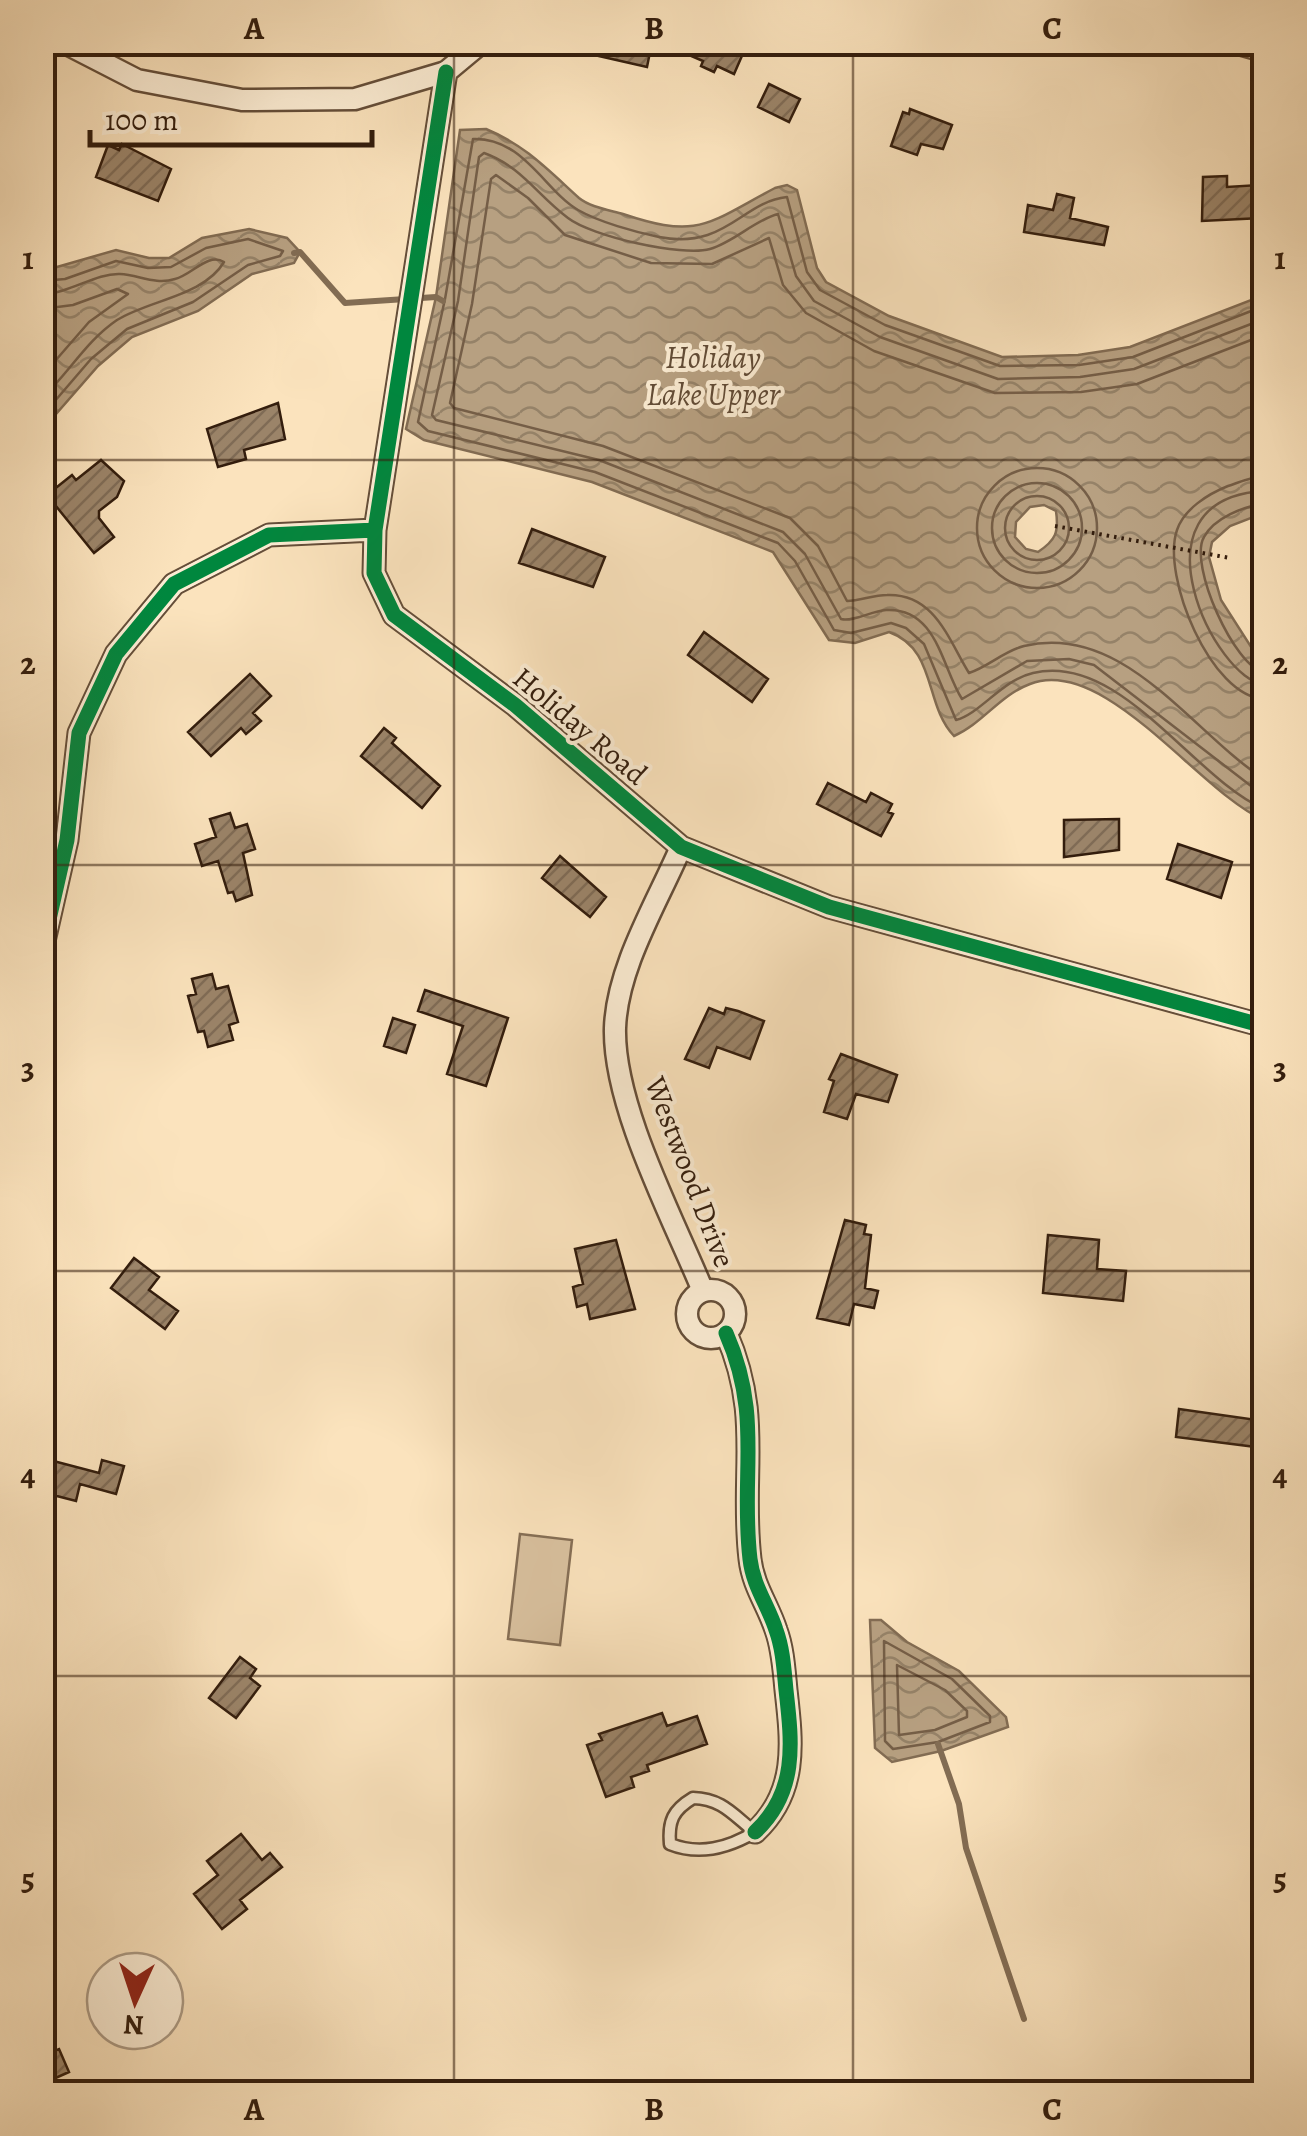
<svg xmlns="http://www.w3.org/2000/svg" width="1307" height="2136" font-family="Alegreya,serif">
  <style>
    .green { fill: #d9c19f; stroke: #866f56; stroke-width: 2.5 }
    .water { fill: url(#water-waves); stroke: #826c53; stroke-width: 2.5; fill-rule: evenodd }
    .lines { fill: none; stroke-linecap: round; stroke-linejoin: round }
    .shore { stroke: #755e47; stroke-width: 2.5 }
    .stream { stroke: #826c53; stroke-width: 6 }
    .building { fill: url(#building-hatch); stroke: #331d0d; stroke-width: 2.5 }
    .service-casing { stroke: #654e39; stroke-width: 15 }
    .minor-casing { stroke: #654e39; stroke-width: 25 }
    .path { stroke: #331d0d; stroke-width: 4; stroke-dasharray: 2.5 5; stroke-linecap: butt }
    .service { stroke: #fcedd4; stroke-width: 10 }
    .minor { stroke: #fcedd4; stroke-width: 20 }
    .cycleway-casing { stroke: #fcedd4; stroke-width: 21 }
    .cycleway { stroke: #00873e; stroke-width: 15 }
    .grid { fill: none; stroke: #331d0d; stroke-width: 2.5; stroke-opacity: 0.55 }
    .labels { text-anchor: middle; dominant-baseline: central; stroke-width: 8; stroke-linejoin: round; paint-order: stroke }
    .street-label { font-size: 30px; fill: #331d0d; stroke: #fcedd4 }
    .water-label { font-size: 32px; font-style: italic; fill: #614b36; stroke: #fcedd4 }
    .neatline { fill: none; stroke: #331d0d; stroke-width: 4 }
    .grid-label { font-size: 32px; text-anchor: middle; font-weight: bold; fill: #331d0d }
  </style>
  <defs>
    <pattern id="water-waves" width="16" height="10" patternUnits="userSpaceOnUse" patternTransform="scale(2.5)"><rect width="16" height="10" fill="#b7a081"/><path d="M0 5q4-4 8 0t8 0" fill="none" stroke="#958268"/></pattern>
    <pattern id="building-hatch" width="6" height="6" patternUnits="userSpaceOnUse" patternTransform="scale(2.5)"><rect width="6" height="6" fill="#9b8469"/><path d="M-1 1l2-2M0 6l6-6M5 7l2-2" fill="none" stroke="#7f6b55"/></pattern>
  </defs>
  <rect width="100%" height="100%" fill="#fbe3bd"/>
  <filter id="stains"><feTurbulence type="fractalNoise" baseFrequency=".002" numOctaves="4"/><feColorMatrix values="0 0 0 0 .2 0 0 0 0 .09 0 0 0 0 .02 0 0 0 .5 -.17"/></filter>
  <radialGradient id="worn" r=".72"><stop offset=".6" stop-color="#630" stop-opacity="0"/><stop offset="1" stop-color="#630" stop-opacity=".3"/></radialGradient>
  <path class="green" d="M520,1534L572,1540L560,1645L508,1639Z"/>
  <path class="water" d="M486,129C525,145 548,170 579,198C590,207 609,210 623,214C700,240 708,223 775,188L787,185L797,190L817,268L826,282L889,316L1002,357L1078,355L1130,347L1264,295V513L1230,526L1212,542L1209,557L1221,600L1264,667V820C1200,793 1105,655 1030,684C1000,695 982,724 954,736C924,705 937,649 889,632L855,643L829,640L773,552L592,482L424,440L406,429L436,297L460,130ZM1044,505L1056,511C1059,532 1056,540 1038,552L1026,549L1015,537L1016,522L1030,507Z
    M249,229L287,238L300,252L294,263L252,274L198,311L132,337L98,366L43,429V271L116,250L149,258H169L202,238Z
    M870,1620H881L907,1642L959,1671L1006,1717L1008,1727L941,1751L892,1762L875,1748Z"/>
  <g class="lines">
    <path class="shore" d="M42,281L65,279L116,261L148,268L171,267L206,248L248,239L283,251L280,256L248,265L193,302L127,329L91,359L42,416
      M42,294C69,294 95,273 120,274C139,275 155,285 175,279C192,275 208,252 224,262C204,296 149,300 117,320C86,341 69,373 42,398
      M1264,306L1133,357L1079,365L1000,366L885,325L820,290L807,272L787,197C741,202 726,250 659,237C635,232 599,222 578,210C545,191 523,137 473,139L445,299L418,422L428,431L595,472L778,543L795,561L834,630L851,633L891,623L906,628L924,644L956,720C980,714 1002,680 1033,673C1120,652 1193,778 1264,809
      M42,309L73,305L117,289L128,294L89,322L42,376
      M1264,319L1134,369L1080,377L998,379L880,337L814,301L796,276L778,214C755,220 734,242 710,249C682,257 591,236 568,218C538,196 521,166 484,153L479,157L458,301L432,415L436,420L599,460L783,532L805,554L841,619C854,622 871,611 886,610C937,607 942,668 962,699L1027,661L1069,659L1094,665L1264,796
      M1264,335L1137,384L1081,392L995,393L874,351L806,313L783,285L769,238L712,264L651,263L565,235L528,198L496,175L491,179L472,304L450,403L454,408L603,446L790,518L818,546L847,601C860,601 873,595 887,595C935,593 949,641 969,673C988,667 1004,651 1024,646C1124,622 1191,732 1264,779
      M977 528a60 60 0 1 1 120 0a60 60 0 1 1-120 0Z
      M1264,476C1251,477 1240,482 1228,486C1208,494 1184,509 1177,530C1161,576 1211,697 1264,699
      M992 528a45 45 0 1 1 90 0a45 45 0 1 1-90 0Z
      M1264,491C1124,499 1217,682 1264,684
      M1005 528a32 32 0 1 1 64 0a32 32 0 1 1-64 0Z
      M1264,504C1244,506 1214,518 1204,537C1188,564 1235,668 1264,672
      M884,1641L952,1679L990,1716V1722L938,1742L893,1749L885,1741Z
      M897,1665L945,1690L967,1711V1717L935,1730L899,1735Z"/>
    <path class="stream" d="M42,102L50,42
      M294,253L300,252L345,303L436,297L443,301
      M938,1744L959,1804L966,1848L1024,2019"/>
  </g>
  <path class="building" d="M569,42H652L647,67L568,49Z
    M659,42H748L734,74L717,66L714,72L701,66L703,61Z
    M769,84L800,99L789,122L758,107Z
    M910,109L952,125L943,149L921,144L917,155L891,146L903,112L909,114Z
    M122,144L171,169L158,201L96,177L108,145L119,150Z
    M1227,176V187L1259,185L1261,218L1202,221L1203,177Z
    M1057,194L1074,198L1070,218L1108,227L1104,245L1024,232L1028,205L1053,210Z
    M278,403L285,439L244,450L246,459L218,467L207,429Z
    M101,460L124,481L117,497L99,511V518L114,537L94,553L47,495L72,475L76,480Z
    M532,529L605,557L593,587L519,563Z
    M704,632L768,679L752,702L688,655Z
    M250,674L271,696L253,713L261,721L246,734L241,728L211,756L188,732Z
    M384,728L396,738L392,743L440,786L422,808L361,756Z
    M828,783L866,802L871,793L892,804L888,812L893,814L881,836L817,804Z
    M230,813L235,828L247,824L255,849L243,853L252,895L236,901L233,892L228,893L218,861L202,866L195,844L216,837L210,819Z
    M1119,819V850L1064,857V820Z
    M1178,844L1232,862L1221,898L1167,879Z
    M560,856L606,897L590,917L542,878Z
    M212,974L216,989L228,986L238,1022L229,1025L233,1040L208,1047L204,1031L198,1032L188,996L196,994L192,979Z
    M425,990L508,1018L486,1086L447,1074L463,1026L418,1011Z
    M709,1008L724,1014L726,1008L738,1011L764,1021L750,1059L717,1047L709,1068L685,1059Z
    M393,1018L415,1025L406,1053L384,1046Z
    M841,1054L897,1075L888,1102L856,1094L847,1119L824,1112L834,1081L829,1079Z
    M845,1220L866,1225L864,1234L871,1235L865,1288L878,1291L874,1308L854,1304L849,1325L817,1318Z
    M1048,1235L1099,1240L1097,1269L1126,1271L1123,1301L1043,1293Z
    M616,1240L635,1309L590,1319L587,1304L577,1307L573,1287L583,1284L575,1249Z
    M134,1258L159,1277L149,1290L178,1311L165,1329L111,1288Z
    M1179,1409L1264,1421V1448L1176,1437Z
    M42,1458L99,1473L102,1460L124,1466L116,1494L80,1484L76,1501L53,1495L54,1489L42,1486Z
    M240,1657L256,1669L250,1678L260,1686L236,1718L209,1698Z
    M662,1713L667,1726L697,1716L707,1744L647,1765L649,1771L631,1777L634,1787L606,1797L587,1745L602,1740L599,1734Z
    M241,1834L262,1860L270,1853L282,1867L240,1900L247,1909L222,1929L194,1894L218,1875L207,1861Z
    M59,2049L69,2072L42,2084V2056Z"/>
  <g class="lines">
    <g class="service-casing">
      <path id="service" d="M693,1798C723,1799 733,1815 755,1832C728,1848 700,1856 670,1844C668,1821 673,1810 693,1798Z"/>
    </g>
    <g class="minor-casing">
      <path id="minor" d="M63,42L137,80L242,100L355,99L446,72L482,42
        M1232,42L1264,51
        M446,72L375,530L374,573L394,615L515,705L681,847L829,907L1264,1026
        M681,847C657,903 617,967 615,1028C613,1106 673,1218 703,1291
        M42,950L67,840L79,733L116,654L174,584L269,535L375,530
        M687 1314a24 24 0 1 1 48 0a24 24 0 1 1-48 0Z
        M726,1333C763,1417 740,1474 750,1559C753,1586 768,1605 776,1630C783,1649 784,1670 786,1690C792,1743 798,1792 755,1832"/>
    </g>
    <path class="path" d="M1055,526L1230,558"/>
    <use href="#service" class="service"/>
    <use href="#minor" class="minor"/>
    <g class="cycleway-casing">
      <path id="cycleway" d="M446,72L375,530L374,573L394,615L515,705L681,847L829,907L1264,1026
        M42,950L67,840L79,733L116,654L174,584L269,535L375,530
        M726,1333C763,1417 740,1474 750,1559C753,1586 768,1605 776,1630C783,1649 784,1670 786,1690C792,1743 798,1792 755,1832"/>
    </g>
    <use href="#cycleway" class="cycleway"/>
  </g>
  <path class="grid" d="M454,42V2094M853,42V2094M42,460H1264M42,865H1264M42,1271H1264M42,1676H1264"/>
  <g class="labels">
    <g class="street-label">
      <text transform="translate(580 726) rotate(40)">Holiday Road</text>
      <text transform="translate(690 1172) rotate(69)">Westwood Drive</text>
    </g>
    <g class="water-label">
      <text x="713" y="357">Holiday<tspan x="713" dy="37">Lake Upper</tspan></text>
    </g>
  </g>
  <rect width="1307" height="2136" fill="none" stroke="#fbe3bd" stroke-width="110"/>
  <g transform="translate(135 2001) rotate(183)"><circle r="48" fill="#fcedd4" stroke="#ac9a84" stroke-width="2.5"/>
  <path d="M0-8L18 38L0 25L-18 38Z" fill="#8f2418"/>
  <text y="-15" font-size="28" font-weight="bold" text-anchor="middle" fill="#331d0d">N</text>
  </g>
  <path d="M90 130v15h282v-15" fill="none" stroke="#331d0d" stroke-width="5"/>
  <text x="105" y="130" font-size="30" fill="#331d0d" stroke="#fcedd4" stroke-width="8" paint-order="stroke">100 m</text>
  <rect x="55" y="55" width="1197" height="2026" class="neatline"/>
  <g class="grid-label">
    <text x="254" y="39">A</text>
    <text x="654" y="39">B</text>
    <text x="1052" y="39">C</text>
    <text x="28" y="269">1</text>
    <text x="1280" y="269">1</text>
    <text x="28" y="674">2</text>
    <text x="1280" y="674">2</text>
    <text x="28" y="1079">3</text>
    <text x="1280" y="1079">3</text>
    <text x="28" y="1485">4</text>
    <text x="1280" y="1485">4</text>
    <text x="28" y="1890">5</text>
    <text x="1280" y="1890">5</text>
    <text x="254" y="2120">A</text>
    <text x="654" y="2120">B</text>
    <text x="1052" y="2120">C</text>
  </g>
  <rect width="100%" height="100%" filter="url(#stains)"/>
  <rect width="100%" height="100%" fill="url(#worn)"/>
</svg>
